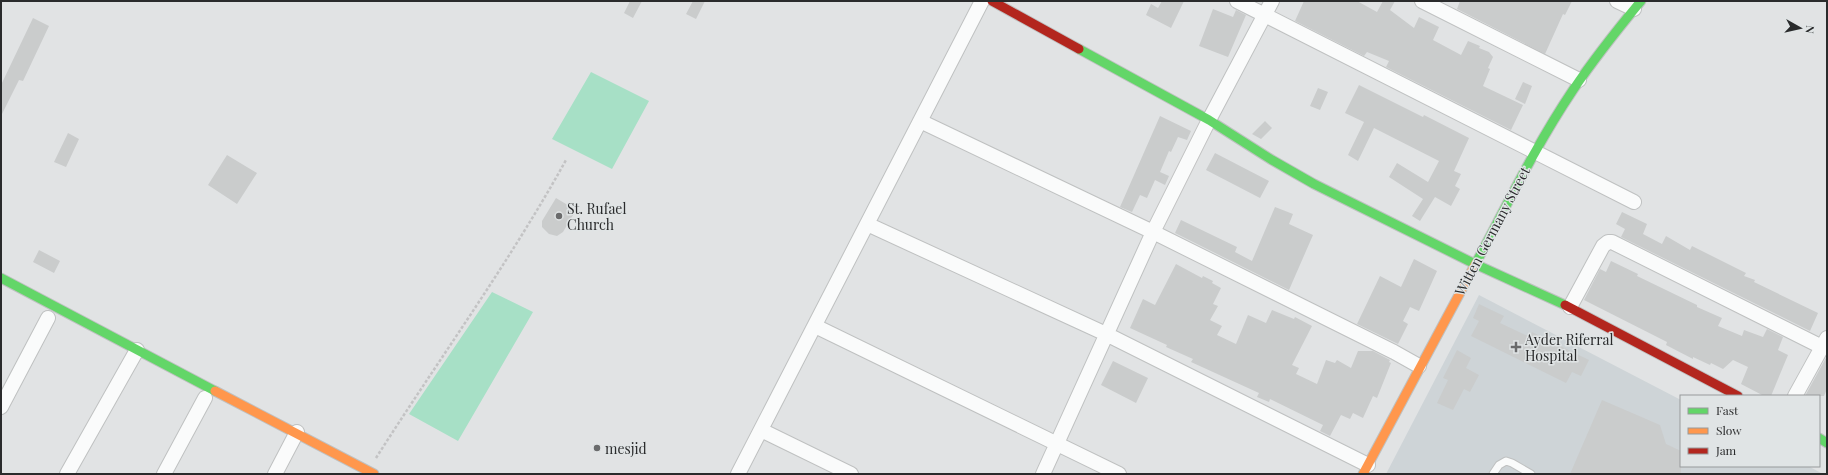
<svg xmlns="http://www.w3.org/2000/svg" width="1828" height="475" font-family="'Playfair Display',serif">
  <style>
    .built { fill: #ced4d7 }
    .green { fill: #a7e0c6 }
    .building { fill: #cacccc }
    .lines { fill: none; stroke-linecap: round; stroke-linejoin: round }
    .lane-casing { stroke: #bfc1c1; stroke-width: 9 }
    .street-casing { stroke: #bfc1c1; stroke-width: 16 }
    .fast-casing { stroke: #bfc1c1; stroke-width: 11 }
    .slow-casing { stroke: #bfc1c1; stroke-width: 11 }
    .jam-casing { stroke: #bfc1c1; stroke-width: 11 }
    .path { stroke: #c3c3c4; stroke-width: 2.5; stroke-dasharray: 3 2; stroke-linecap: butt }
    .lane { stroke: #fafbfb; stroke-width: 7 }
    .street { stroke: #fafbfb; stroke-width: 14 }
    .fast { stroke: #63d668; stroke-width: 9 }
    .slow { stroke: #ff974d; stroke-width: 9 }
    .jam { stroke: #b3261e; stroke-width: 9 }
    .poi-dot { fill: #6a6b6c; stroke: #e0e4e5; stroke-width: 1.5 }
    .labels { text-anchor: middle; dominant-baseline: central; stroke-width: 3; stroke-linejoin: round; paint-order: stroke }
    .poi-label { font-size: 14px; fill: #2a2b2c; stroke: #e0e4e5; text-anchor: start }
    .street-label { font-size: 14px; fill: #2a2b2c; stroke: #e0e4e5 }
  </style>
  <rect width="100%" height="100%" fill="#e1e3e4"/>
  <path class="built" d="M1479,295L1681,400V466H1808L1823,474H1386Z"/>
  <path class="green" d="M591,72L649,101L612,169L552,139Z
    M492,292L533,312L458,441L409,414Z"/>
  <path class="building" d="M630,1H642L633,18L624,13Z
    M693,1H705L696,19L686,14Z
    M1162,1H1184L1171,28L1146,15L1151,4L1158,8Z
    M1304,1H1357L1377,12L1383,1H1395L1390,10L1414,28L1419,17L1439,27L1433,40L1461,55L1468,41L1480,46L1479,48L1489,52L1493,57L1488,68L1490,69L1483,86L1523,105L1511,130L1386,67L1389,61L1367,52L1364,56L1295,21Z
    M1460,1H1572L1565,15L1563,14L1545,54L1457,9Z
    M1213,9L1233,17L1236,10L1246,15L1228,57L1199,46Z
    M33,18L49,26L23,81L19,80L1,116V85Z
    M1523,82L1532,86L1525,104L1515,99Z
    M1359,85L1423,117L1424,115L1469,138L1454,171L1461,174L1455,186L1460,189L1451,206L1435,197L1420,221L1412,216L1423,199L1389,177L1397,163L1428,182L1439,161L1374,128L1358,161L1348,155L1364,122L1345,113Z
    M1318,88L1328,92L1320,110L1310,106Z
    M1160,116L1191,131L1187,140L1178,137L1171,152L1169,151L1160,172L1169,176L1165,185L1155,180L1147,198L1140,195L1132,212L1120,207Z
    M1265,121L1272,128L1261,139L1252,134Z
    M68,133L79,139L66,167L54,162Z
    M1215,153L1269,181L1260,198L1206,170Z
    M227,155L257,173L237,204L208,185Z
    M556,198L576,210L563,232L557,236L549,234L542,227V221Z
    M1275,207L1293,214L1289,224L1313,235L1289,290L1175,233L1181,220L1237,247L1235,252L1252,261Z
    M1622,212L1647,224L1643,234L1662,244L1666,236L1690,250L1692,246L1746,273L1744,276L1755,280L1754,282L1818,313L1810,331L1621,237L1625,229L1616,224Z
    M39,250L60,261L54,273L33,262Z
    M1414,259L1437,271L1419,311L1410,307L1403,321L1408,324L1398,344L1357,324L1380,276L1401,287Z
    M1611,261L1638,274L1637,276L1697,305V307L1722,318L1718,326L1742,336L1744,330L1763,337L1767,329L1783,337L1778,350L1788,355L1771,396H1764L1741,384L1748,367L1733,360L1723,369L1711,363L1710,365L1693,357V359L1666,345L1667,342L1584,300L1600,269L1606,272Z
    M1176,264L1202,278L1203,276L1213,281L1212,283L1221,288L1213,304L1218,306L1210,320L1222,326L1217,335L1236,344L1248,315L1266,323L1272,310L1294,319L1295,317L1312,326L1292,365L1299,368L1296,374L1317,384L1326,360L1335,363L1337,360L1351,368L1358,351H1373L1390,360L1389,362L1391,363L1377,398L1373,396L1363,418L1353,413L1350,419L1341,415L1330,436L1320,431L1323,425L1270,399L1269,402L1257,397L1259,393L1191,362L1193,359L1166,347L1167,345L1130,328L1143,299L1155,305Z
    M1479,304L1504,316L1500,323L1530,337L1532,332L1589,360L1581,376L1572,372L1566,383L1471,336L1479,321L1473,318Z
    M1457,350L1471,358L1466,368L1479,375L1470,392L1464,389L1453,410L1437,403L1448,380L1443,378Z
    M1827,356V389L1824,396H1805Z
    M1113,361L1148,378L1136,403L1101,385Z
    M1602,400L1660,425L1666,444L1681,451V474H1570Z"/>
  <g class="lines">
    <g class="lane-casing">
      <path id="lane" d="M1493,474L1499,465L1506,461L1512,463L1531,474"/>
    </g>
    <g class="street-casing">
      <path id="street" d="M1237,1L1634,202
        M1422,1L1579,80
        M1617,1L1634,9
        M920,121L1153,232L1394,352L1419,366
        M867,224L1106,334L1368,465
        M1570,307L1603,246L1608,242H1612L1822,347
        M815,326L1119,474
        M1795,396L1827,338
        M1,407L48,318
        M761,430L851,474
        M67,474L137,350
        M164,474L205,398
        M275,474L297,432
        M738,474L982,1
        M1043,474L1153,232L1209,120L1272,1"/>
    </g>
    <g class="fast-casing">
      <path id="fast" d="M1079,49L1209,120L1272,160L1314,184L1475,264L1565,305
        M1476,263C1507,205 1536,145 1573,90C1594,59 1617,30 1641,1
        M1,278L215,391
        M1819,438L1827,443"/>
    </g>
    <g class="slow-casing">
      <path id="slow" d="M215,391L374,474
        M1363,474L1476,263"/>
    </g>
    <g class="jam-casing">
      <path id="jam" d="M992,1L1079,49
        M1565,305L1738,396"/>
    </g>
    <path class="path" d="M376,458C439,359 509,263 566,160"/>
    <use href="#lane" class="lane"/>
    <use href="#street" class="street"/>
    <use href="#fast" class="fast"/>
    <use href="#slow" class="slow"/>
    <use href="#jam" class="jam"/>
  </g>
  <g class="poi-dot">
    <circle cx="559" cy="216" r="4"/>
    <path d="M1514 341h4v4h4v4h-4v4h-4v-4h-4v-4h4z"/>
    <circle cx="597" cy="448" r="4"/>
  </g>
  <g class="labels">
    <g class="poi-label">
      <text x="567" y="208">St. Rufael<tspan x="567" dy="16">Church</tspan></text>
      <text x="1525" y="339">Ayder Riferral<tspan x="1525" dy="16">Hospital</tspan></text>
      <text x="605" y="448">mesjid</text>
    </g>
    <g class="street-label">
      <text transform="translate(1492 231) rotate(-62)">Witten Germany Street</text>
    </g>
  </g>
  <rect width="1828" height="475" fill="none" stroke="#2a2b2c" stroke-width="4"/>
  <rect x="1680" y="395" width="140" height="72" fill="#e0e4e5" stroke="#979a9b"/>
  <rect x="1688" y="408" width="20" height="6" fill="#63d668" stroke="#979a9b"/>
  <text x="1716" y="415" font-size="12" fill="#2a2b2c">Fast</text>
  <rect x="1688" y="428" width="20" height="6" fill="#ff974d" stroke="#979a9b"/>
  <text x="1716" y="435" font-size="12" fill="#2a2b2c">Slow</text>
  <rect x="1688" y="448" width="20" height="6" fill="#b3261e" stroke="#979a9b"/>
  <text x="1716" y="455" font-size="12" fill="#2a2b2c">Jam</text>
  <g transform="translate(1800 28) rotate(98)" stroke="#e0e4e5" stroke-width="3" paint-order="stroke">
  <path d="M0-3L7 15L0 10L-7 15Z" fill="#2a2b2c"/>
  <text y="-6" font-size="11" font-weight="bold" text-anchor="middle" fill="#2a2b2c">N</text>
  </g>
</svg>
